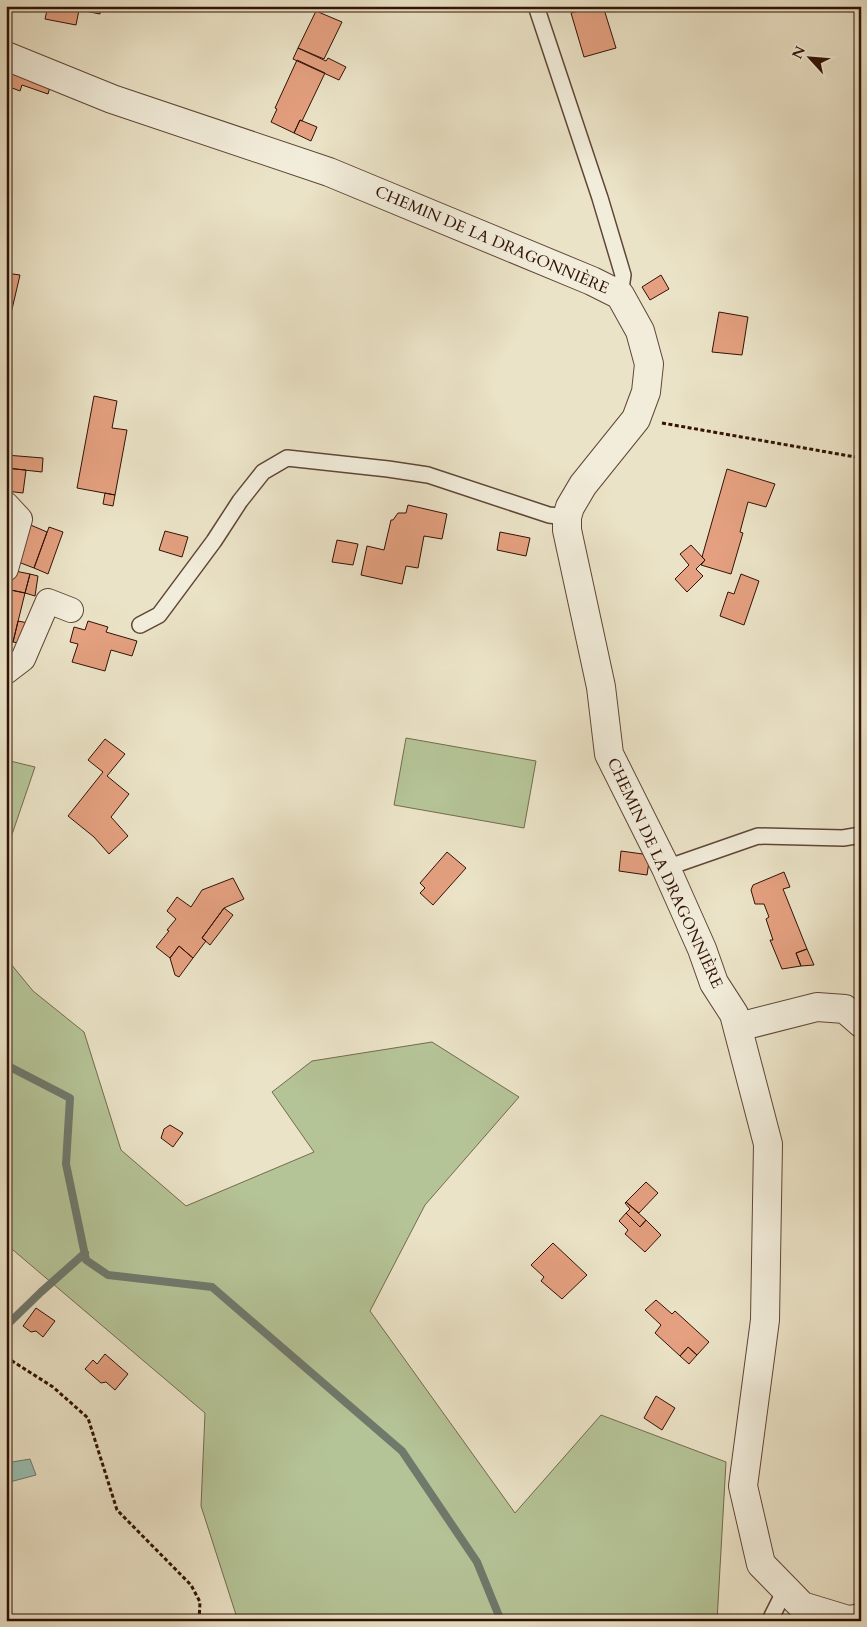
<svg xmlns="http://www.w3.org/2000/svg" width="867" height="1627" font-family="Cardo,serif">
  <style>
    .green { fill: #b5c497; stroke: #736b4e }
    .water { fill: #99beb1; stroke: #6f796c }
    .lines { fill: none; stroke-linecap: round; stroke-linejoin: round }
    .stream { stroke: #6f796c; stroke-width: 8 }
    .building { fill: #e4a080; stroke: #311205 }
    .service-casing { stroke: #604636; stroke-width: 18 }
    .pedestrian-casing { stroke: #604636; stroke-width: 26 }
    .minor-casing { stroke: #604636; stroke-width: 30 }
    .path { stroke: #311205; stroke-width: 3; stroke-dasharray: 4 2.5; stroke-linecap: butt }
    .service { stroke: #f2eddb; stroke-width: 15 }
    .pedestrian { stroke: #f2eddb; stroke-width: 24 }
    .minor { stroke: #f2eddb; stroke-width: 28 }
    .labels { text-anchor: middle; dominant-baseline: central; stroke-width: 4.5; stroke-linejoin: round; paint-order: stroke }
    .street-label { font-size: 16px; fill: #311205; stroke: #f2eddb }
  </style>
  <rect width="100%" height="100%" fill="#ebe3c7"/>
  <filter id="stains"><feTurbulence type="fractalNoise" baseFrequency=".004" numOctaves="4"/><feColorMatrix values="0 0 0 0 .2 0 0 0 0 .09 0 0 0 0 .02 0 0 0 .5 -.17"/></filter>
  <radialGradient id="worn" r=".72"><stop offset=".6" stop-color="#630" stop-opacity="0"/><stop offset="1" stop-color="#630" stop-opacity=".3"/></radialGradient>
  <path class="green" d="M406,738L536,761L524,828L394,805Z
    M6,760L35,767L6,852Z
    M6,958L33,991L84,1032L121,1150L186,1206L314,1152L272,1092L312,1061L432,1042L519,1097L425,1205L370,1311L515,1513L601,1415L726,1462L717,1621H238L201,1506L205,1413L6,1244Z"/>
  <path class="water" d="M30,1459L36,1475L6,1483V1463Z"/>
  <g class="lines">
    <path class="stream" d="M6,1062L10,1067L70,1098L66,1164L86,1260L108,1275L212,1287L402,1451L477,1562L501,1621
      M6,1326L41,1292L85,1253"/>
  </g>
  <path class="building" d="M48,6H86L85,11L79,10L76,25L45,19Z
    M86,6H101L100,14L85,11Z
    M596,6H603L616,48L584,57L571,13Z
    M316,11L342,22L324,59L298,48Z
    M298,48L326,61L328,58L346,67L339,80L293,59Z
    M297,60L325,73L302,121L300,120L294,133L271,122L277,109L275,108Z
    M13,67L52,80L48,94L22,85L20,91L7,86Z
    M300,120L317,127L311,141L294,133Z
    M6,273L20,275L6,335Z
    M661,275L669,289L650,300L642,287Z
    M719,312L748,317L742,355L712,352Z
    M94,396L117,401L112,428L127,430L115,495L77,488Z
    M6,455L43,458L42,472L6,468Z
    M6,468L26,470L23,493L6,491Z
    M727,469L775,484L766,507L748,502L740,532L743,533L731,574L701,565L705,560L702,557Z
    M105,493L115,495L113,506L103,504Z
    M408,505L447,514L442,539L424,536L418,568L406,566L402,584L361,575L367,546L384,550L391,520H393L398,513H406Z
    M26,523L47,532L34,568L13,560Z
    M49,527L63,532L48,574L34,568Z
    M165,531L188,537L182,557L159,550Z
    M500,532L530,538L526,556L497,550Z
    M337,540L358,544L353,565L332,562Z
    M691,545L705,560L696,569L703,576L687,592L675,579L689,565L680,554Z
    M10,570L30,574L25,593L6,589Z
    M30,574L38,576L35,596L25,593Z
    M741,574L759,581L744,625L720,616L728,592L734,594Z
    M6,589L25,593L13,642L6,640Z
    M18,621L28,623L23,644L13,642Z
    M88,621L108,627L106,632L137,641L132,656L111,650L105,671L72,662L78,644L70,642L74,627L85,630Z
    M105,739L125,754L107,776L129,794L111,817L128,836L109,854L94,837L68,816L103,772L88,760Z
    M621,851L650,855L647,875L619,871Z
    M447,852L466,868L433,905L420,893L425,888L420,883Z
    M784,872L790,887L783,889L807,949L796,953L801,966L782,969L770,940H773L766,919L769,917L764,904H755L751,890L753,885Z
    M233,878L244,899L224,908L202,938L206,941L193,958L179,946L170,958L156,947L169,931L167,930L176,919L167,911L177,897L191,907L202,890Z
    M224,908L233,915L210,945L202,938Z
    M179,946L193,958L179,977L175,975L170,958Z
    M807,949L814,965L801,966L796,953Z
    M170,1125L183,1133L173,1147L161,1138L164,1129Z
    M646,1182L658,1193L639,1213L626,1202Z
    M626,1202L646,1220L640,1227L626,1213L630,1209L625,1203Z
    M626,1213L640,1227L646,1220L661,1235L645,1252L625,1234L628,1230L619,1221Z
    M553,1243L587,1275L562,1299L541,1281L544,1277L531,1265Z
    M656,1300L672,1314L675,1311L709,1342L697,1355L688,1347L680,1356L655,1333L661,1325L645,1310Z
    M36,1308L55,1321L43,1337L36,1331L31,1332L23,1326Z
    M688,1347L697,1355L689,1364L680,1356Z
    M105,1354L128,1374L115,1390L106,1382L101,1383L85,1369L93,1360L97,1364Z
    M656,1396L675,1408L662,1430L644,1418Z"/>
  <g class="lines">
    <g class="service-casing">
      <path id="service" d="M536,6L600,198L623,275L620,295
        M140,625L159,615L214,541L240,501L263,472L287,458L388,469L428,475L549,515L567,517
        M666,868L758,836L843,838L861,835
        M773,1621L772,1616L785,1590"/>
    </g>
    <g class="pedestrian-casing">
      <path id="pedestrian" d="M6,504L20,519L6,569
        M6,672L23,659L48,601L71,610"/>
    </g>
    <g class="minor-casing">
      <path id="minor" d="M6,56L112,99L329,172L592,281L620,295L640,331L649,364L646,392L636,419L583,485L570,507L567,517V530L601,687L609,754L666,868L702,949L714,983L734,1014L768,1144L765,1320L743,1486L761,1564L802,1606L848,1620L861,1618
        M738,1027L817,1007L845,1009L861,1023"/>
    </g>
    <path class="path" d="M662,423L861,458
      M6,1357L53,1387L88,1418L117,1510L191,1585L200,1602L199,1621"/>
    <use href="#service" class="service"/>
    <use href="#pedestrian" class="pedestrian"/>
    <use href="#minor" class="minor"/>
  </g>
  <g class="labels">
    <g class="street-label">
      <text transform="translate(492 240) rotate(23)">CHEMIN DE LA DRAGONNIÈRE</text>
      <text transform="translate(665 873) rotate(65)">CHEMIN DE LA DRAGONNIÈRE</text>
    </g>
  </g>
  <rect width="867" height="1627" fill="none" stroke="#ebe3c7" stroke-width="25"/>
  <rect x="8" y="8" width="852" height="1612" fill="none" stroke="#311205" stroke-width="2.5"/>
  <rect x="12" y="12" width="842" height="1602" fill="none" stroke="#311205"/>
  <g transform="translate(810 58) rotate(296)" stroke="#f2eddb" stroke-width="4" paint-order="stroke">
  <path d="M0-4L9 19L0 12L-9 19Z" fill="#311205"/>
  <text y="-8" font-size="14" font-weight="bold" text-anchor="middle" fill="#311205">N</text>
  </g>
  <rect width="100%" height="100%" filter="url(#stains)"/>
  <rect width="100%" height="100%" fill="url(#worn)"/>
</svg>
